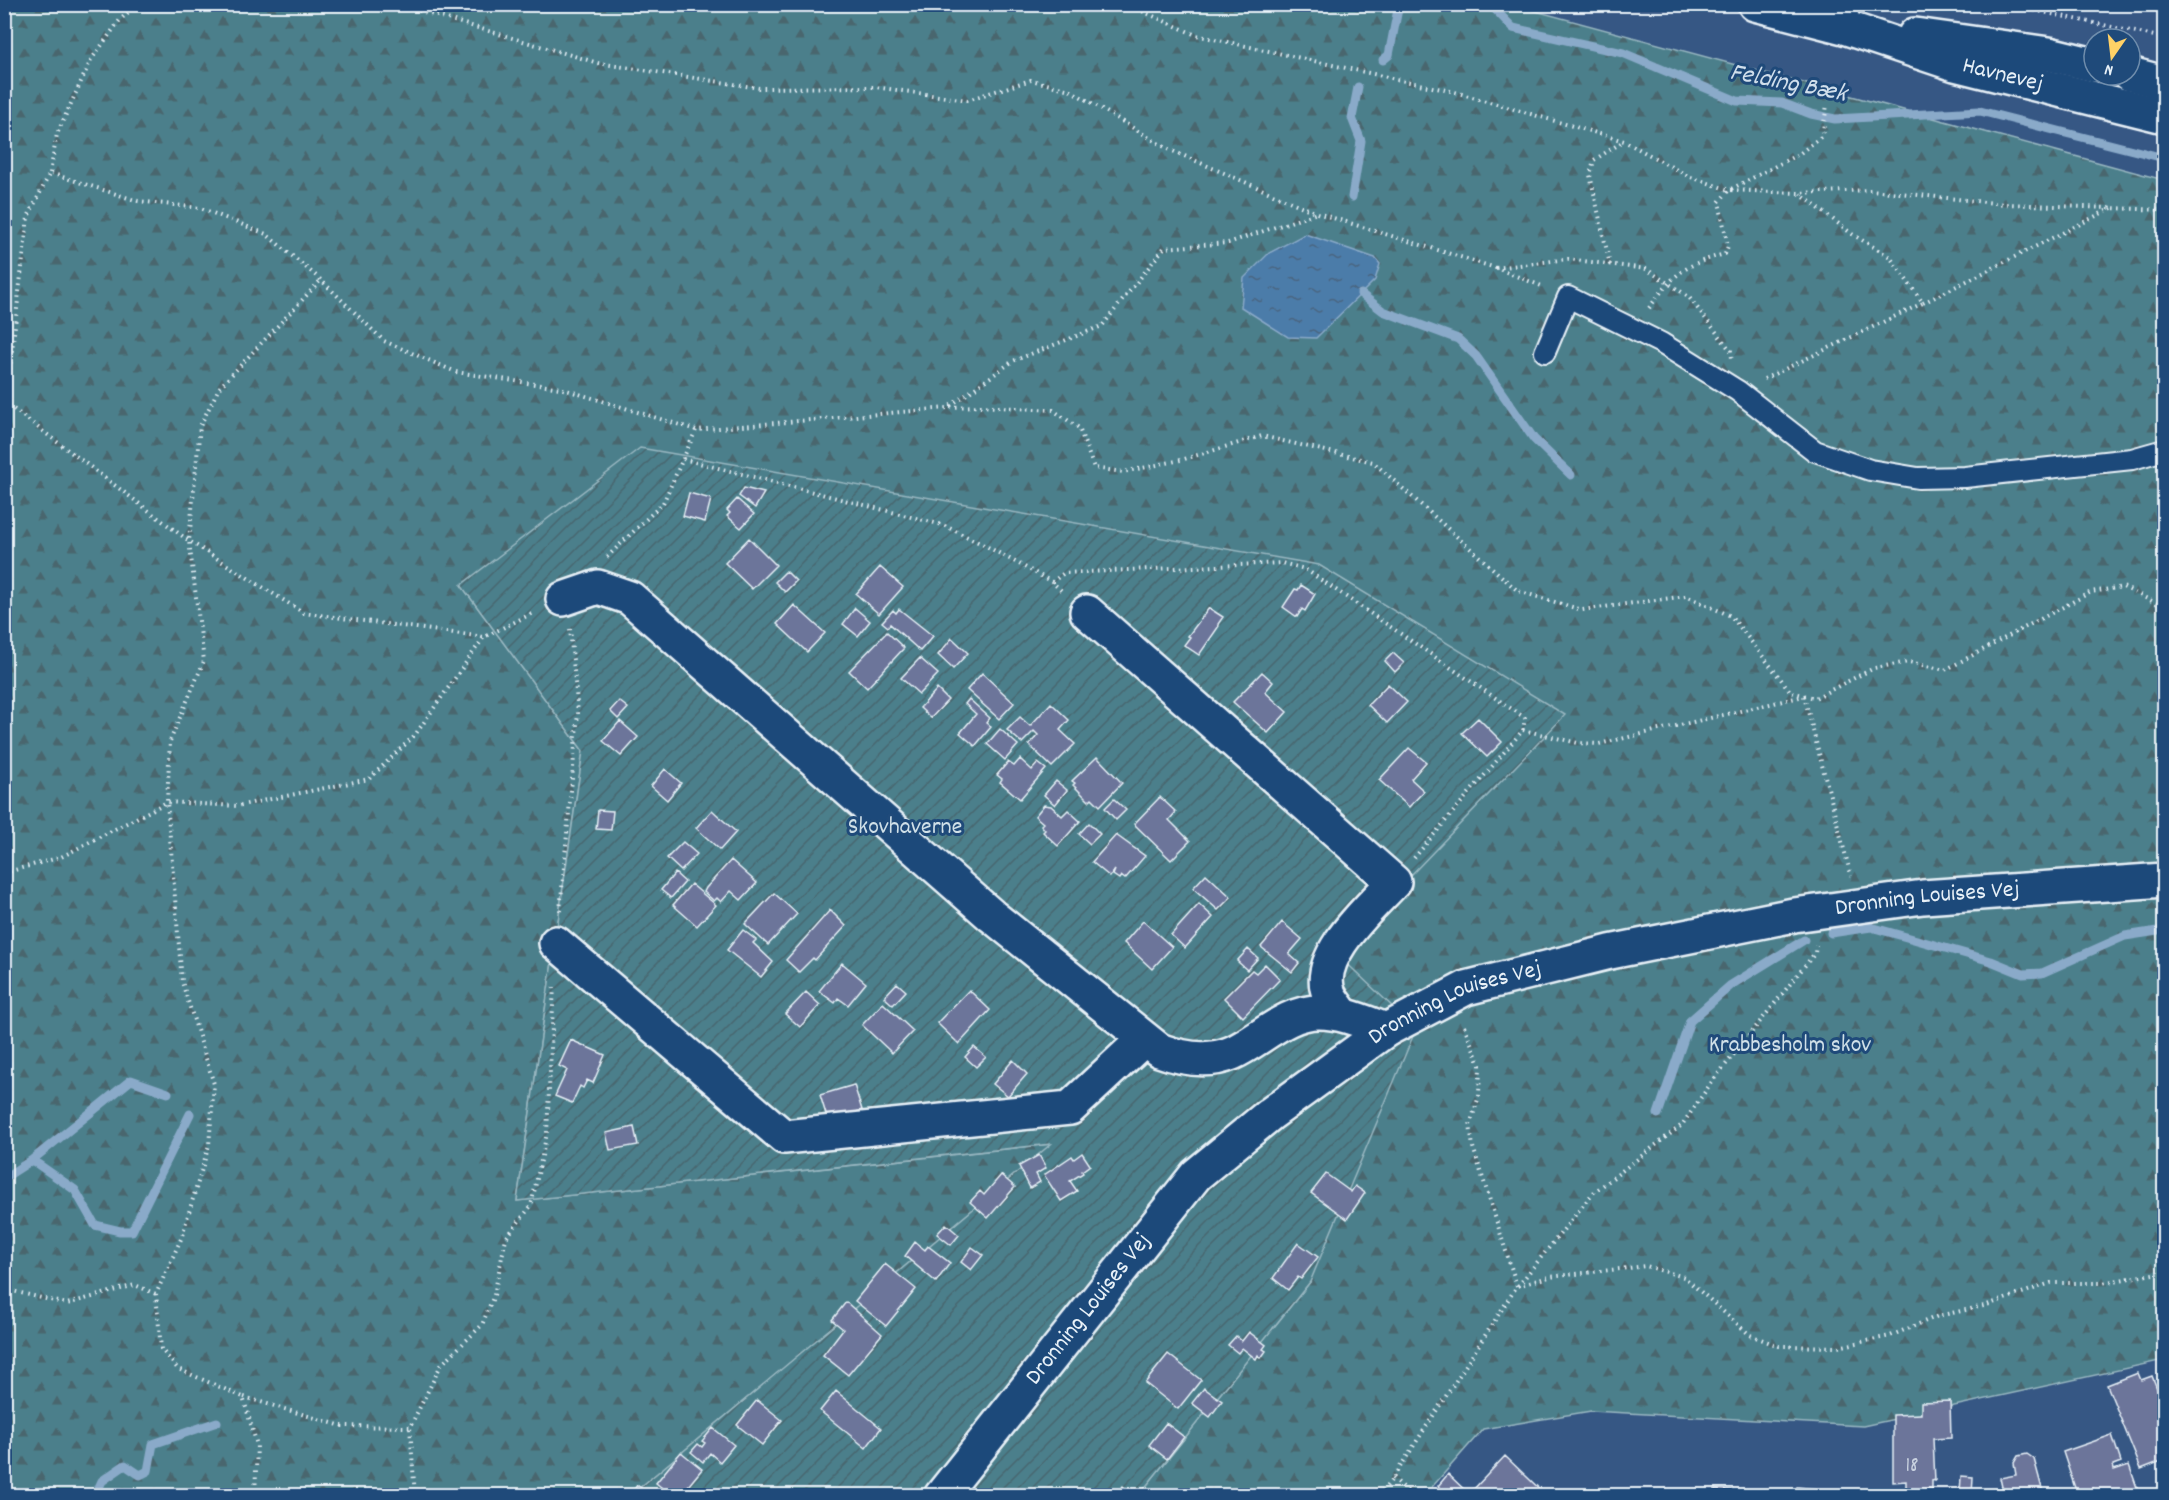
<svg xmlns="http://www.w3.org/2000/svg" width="2169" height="1500" font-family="Dekko,sans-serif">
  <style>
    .forest { fill: url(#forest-firs); stroke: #9ab8c2; stroke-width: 1.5 }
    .garden { fill: url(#garden-furrows); stroke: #9ab8c2; stroke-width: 1.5 }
    .water { fill: url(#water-ripples); stroke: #8aaac9; stroke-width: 1.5 }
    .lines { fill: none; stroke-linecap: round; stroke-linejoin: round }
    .stream { stroke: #8aaac9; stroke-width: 9 }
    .building { fill: #6c749a; stroke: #e8f1f8; stroke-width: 1.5 }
    .lane-casing { stroke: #e8f1f8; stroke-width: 24 }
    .street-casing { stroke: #e8f1f8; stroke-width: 38 }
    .secondary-casing { stroke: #e8f1f8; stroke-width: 38 }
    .path { stroke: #e8f1f8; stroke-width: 4; stroke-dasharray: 1.5 4.5; stroke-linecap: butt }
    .lane { stroke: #1f4a7a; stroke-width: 20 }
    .street { stroke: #1f4a7a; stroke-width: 33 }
    .secondary { stroke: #1f4a7a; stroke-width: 33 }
    .labels { text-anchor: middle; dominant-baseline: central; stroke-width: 6; stroke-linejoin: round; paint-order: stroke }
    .number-label { font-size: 21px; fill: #c9d2e0 }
    .street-label { font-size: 24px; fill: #e8f1f8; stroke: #1f4a7a }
    .park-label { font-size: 24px; fill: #d0e0e8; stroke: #1f4a7a }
    .water-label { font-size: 26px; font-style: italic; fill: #d1dfec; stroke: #1f4a7a }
  </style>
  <defs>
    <pattern id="forest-firs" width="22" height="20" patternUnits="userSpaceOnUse" patternTransform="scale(1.5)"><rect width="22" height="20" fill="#4b7f8b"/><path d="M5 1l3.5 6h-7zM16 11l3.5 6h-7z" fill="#49666e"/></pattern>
    <pattern id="garden-furrows" width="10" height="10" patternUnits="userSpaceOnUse" patternTransform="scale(1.5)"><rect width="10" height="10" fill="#4b7f8b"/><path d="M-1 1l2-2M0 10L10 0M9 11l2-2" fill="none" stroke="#49666e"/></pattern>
    <pattern id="water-ripples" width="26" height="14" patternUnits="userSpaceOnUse" patternTransform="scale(1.5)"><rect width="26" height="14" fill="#4c7ba9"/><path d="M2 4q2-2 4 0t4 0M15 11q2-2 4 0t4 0" fill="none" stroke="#49647e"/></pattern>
  </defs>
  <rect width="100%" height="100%" fill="#365784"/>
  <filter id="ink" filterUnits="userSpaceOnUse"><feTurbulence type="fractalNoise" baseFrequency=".0167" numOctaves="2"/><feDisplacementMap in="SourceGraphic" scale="12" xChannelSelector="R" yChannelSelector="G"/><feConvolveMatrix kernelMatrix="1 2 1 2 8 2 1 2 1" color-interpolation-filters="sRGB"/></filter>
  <g filter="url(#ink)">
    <path class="forest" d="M5,5H1513L2164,180V1360L1863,1426L1591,1411L1483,1429L1425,1495H1139L1310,1282L461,585L583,751L517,1201L1052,1144L631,1495L5,1496Z"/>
    <path class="garden" d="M640,448L1319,565L1565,715L1336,953L1416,1029L1310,1282L1139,1495H631L1051,1144L517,1201L583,751L461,585Z"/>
    <path class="water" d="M1305,234L1375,258L1380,264L1375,280L1316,338L1288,337L1241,307L1244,278L1269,253Z"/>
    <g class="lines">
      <path class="stream" d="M1490,4L1513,28L1623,53L1737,101L1782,103L1811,114L1835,119L1980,111L2164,158
        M1383,60L1389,55L1398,9L1401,4
        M1352,197L1361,141L1352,118L1358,87
        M1361,294L1383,311L1458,339L1476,356L1534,439L1571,475
        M1831,933L1871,927L1991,961L2023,974L2042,973L2125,936L2164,930
        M1658,1114L1690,1021L1731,985L1804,940
        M32,1160L75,1190L95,1225L120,1231H132L190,1114
        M4,1178L32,1160L131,1080L168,1093
        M95,1496L102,1481L125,1465L140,1475L148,1471L153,1444L217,1422"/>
    </g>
    <path class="building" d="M744,488L764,493L755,508L739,496Z
      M689,493L711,499L705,522L683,516Z
      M737,499L754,514L741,528L727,516L730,513L727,510Z
      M749,538L776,565L752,589L725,563Z
      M880,567L903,587L879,614L856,594Z
      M786,571L796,581L785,592L775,582Z
      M1301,585L1315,594L1305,611L1302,609L1297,617L1283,607L1295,589L1298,590Z
      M794,605L825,633L807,652L777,624Z
      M855,608L870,621L858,636L843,624Z
      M1209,608L1223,617L1218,624L1219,626L1199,655L1184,645L1190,637L1188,636Z
      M899,609L933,636L920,651L890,624L888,627L882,622L893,610L896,613Z
      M887,632L904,648L867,688L849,671Z
      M952,638L968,653L953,669L938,655Z
      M1393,653L1404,663L1395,672L1385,661Z
      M920,658L938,674L919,694L901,678Z
      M1262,672L1273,682L1265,692L1287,712L1268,733L1233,702Z
      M982,673L1014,703L999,719L967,690Z
      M1388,684L1407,702L1387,723L1368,705Z
      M937,689L948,700L931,718L920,708Z
      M969,699L990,718L986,723L991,727L975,746L960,733L976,714L965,704Z
      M619,701L628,708L618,719L610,711Z
      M1051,703L1069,720L1060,730L1075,744L1052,767L1029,745L1038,735L1034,731L1022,743L1007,730L1020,717L1030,726Z
      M1478,718L1502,742L1487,757L1462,733Z
      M620,721L638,737L621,756L603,741Z
      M1000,729L1018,745L1005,760L987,744Z
      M1409,748L1426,762L1411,779L1424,791L1409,807L1379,780Z
      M1097,757L1122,783L1100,806L1092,798L1089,801L1073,785L1075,783L1072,781Z
      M1020,759L1032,770L1038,763L1046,769L1020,799L1000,782L1002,779L997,775L1008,762L1014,766Z
      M665,769L681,783L667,800L651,786Z
      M1056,781L1067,790L1055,805L1044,795Z
      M1160,797L1176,812L1169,820L1190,841L1171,860L1134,824Z
      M1114,799L1126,810L1116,820L1105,808Z
      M1044,805L1051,806L1062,816L1068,810L1080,821L1058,846L1043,832L1045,830L1041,825L1043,823L1035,816Z
      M598,810L613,811L611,830L596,829Z
      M712,810L736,832L720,850L696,828Z
      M1089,823L1100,834L1090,844L1079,834Z
      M1116,835L1145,856L1125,879L1121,876L1119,879L1113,875L1115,870L1110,877L1092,862Z
      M683,842L697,854L681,871L667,858Z
      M731,860L757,883L741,900L731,891L721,902L717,898L714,901L704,892L706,888Z
      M675,873L685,882L671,898L661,890Z
      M1206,874L1231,897L1218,910L1193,888Z
      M691,884L716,905L697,926L673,905Z
      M774,893L797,914L768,945L745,924Z
      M1199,904L1213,917L1185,948L1171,935Z
      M830,910L846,926L815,960L813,958L799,972L786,960Z
      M1143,921L1172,947L1152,969L1124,943Z
      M1282,922L1302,939L1289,954L1299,963L1292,972L1261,947Z
      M743,930L756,940L753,943L773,962L761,977L727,950Z
      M1248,949L1258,958L1247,970L1237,961Z
      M842,963L866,983L848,1005L838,998L835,1003L819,991Z
      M1265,964L1280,979L1243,1017L1224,998L1252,970L1256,973Z
      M897,983L906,991L893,1005L884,997Z
      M969,990L990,1010L959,1044L937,1023Z
      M806,992L820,1005L800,1027L785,1014Z
      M883,1003L913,1031L892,1053L862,1025Z
      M571,1040L605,1055L593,1083L587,1080L583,1088L580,1086L572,1103L555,1096L567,1070L559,1066Z
      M974,1047L986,1057L976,1067L965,1057Z
      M1013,1060L1027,1074L1008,1096L993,1084Z
      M854,1085L862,1110L828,1121L820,1095Z
      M634,1127L638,1145L610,1150L606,1133Z
      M1082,1153L1090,1165L1082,1171L1083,1173L1070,1181L1077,1191L1061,1201L1044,1175L1072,1156L1074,1159Z
      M1039,1155L1046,1168L1036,1174L1040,1182L1030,1188L1019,1166Z
      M1326,1174L1351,1192L1355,1186L1365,1193L1347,1219L1311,1193Z
      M1001,1175L1015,1187L988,1218L970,1202L980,1191L984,1195Z
      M946,1224L959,1235L951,1245L937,1234Z
      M915,1242L925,1250L928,1246L950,1263L936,1282L905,1256Z
      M1298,1243L1318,1257L1301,1279L1298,1277L1288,1290L1273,1278Z
      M972,1247L983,1255L971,1270L961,1262Z
      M885,1264L916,1289L886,1326L855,1301Z
      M846,1302L882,1334L848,1375L823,1355L843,1329L832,1320Z
      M1249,1332L1266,1345L1263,1349L1266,1351L1261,1358L1258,1355L1256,1359L1242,1348L1238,1353L1228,1345L1236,1336L1242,1341Z
      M1168,1354L1201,1380L1178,1409L1145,1383Z
      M2138,1373L2141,1380L2152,1376L2164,1406V1460L2141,1469L2107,1385Z
      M1204,1388L1222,1401L1210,1417L1192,1403Z
      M836,1391L881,1428L866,1448L820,1411Z
      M757,1400L782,1420L762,1445L737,1425Z
      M1950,1401L1951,1438L1933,1439L1935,1481L1932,1480V1489L1906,1490V1481L1893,1482V1415L1921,1414V1402Z
      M1166,1423L1184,1437L1167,1459L1149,1445Z
      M713,1428L734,1445L720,1462L710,1453L703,1462L691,1452L698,1444L702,1447L705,1443L702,1441Z
      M2112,1435L2121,1462L2113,1465L2114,1470L2129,1465L2140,1496H2095L2093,1488L2077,1494L2063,1452Z
      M681,1452L702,1469L680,1496H672L656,1483Z
      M2027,1454L2034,1459L2044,1496H2004L2000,1478L2016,1475L2014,1463L2018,1456Z
      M1505,1456L1547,1496H1474L1472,1491Z
      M1448,1474L1471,1496H1448L1438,1486Z
      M1961,1476L1973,1477L1972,1495L1960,1494Z
      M637,1485L645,1491L643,1496H630Z
      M1123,1486L1133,1494L1132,1496H1115Z
      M1797,1487L1828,1490V1496H1780L1781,1493L1796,1494Z
      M1715,1489L1732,1490V1496H1714Z"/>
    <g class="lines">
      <g class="lane-casing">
        <path id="lane" d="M1844,27L1850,4
          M1545,352L1568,297L1661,343L1738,391L1815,451L1870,470L1918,478L1965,477L2132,459L2164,450"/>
      </g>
      <g class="street-casing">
        <g id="street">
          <path d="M563,599L598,587L630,598L992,916L1159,1050C1181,1058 1209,1063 1232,1053C1261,1040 1285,1012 1319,1012C1342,1012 1364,1022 1386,1030"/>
          <path d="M1087,612L1394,882C1371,907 1313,957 1329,994C1332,1001 1338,1007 1342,1014"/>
          <path d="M556,943L784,1137L1070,1108L1143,1040"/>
          <path id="s1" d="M941,1496L1196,1175L1269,1115L1386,1030L1466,988L1610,952L1794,915L1923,897L2164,880"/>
        </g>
      </g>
      <g class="secondary-casing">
        <g id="secondary">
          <path id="s2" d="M1755,4L1844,27L1955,64L2164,116"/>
          <path d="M1915,35L2049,54L2094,65"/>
          <path d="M2130,74L2164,83"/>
        </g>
      </g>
      <path class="path" d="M396,4L598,63L759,88L875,87L967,100L1031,80L1070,90L1168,149L1317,213L1496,268L1544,287
        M1126,4L1196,35L1455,92L1624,141L1688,176L1729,190L1799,193L1871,190L2004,204L2164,210
        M2005,4L2164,38
        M50,173L57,134L91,60L120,20L137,4
        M1610,265L1590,175L1594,160L1624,141
        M1496,268L1568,259L1646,269L1688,296L1731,351L1732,358
        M1923,303L2112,208
        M1649,308C1674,274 1683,265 1725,254L1728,246L1719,202L1729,190L1799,154L1822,136L1827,105
        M1764,379L1923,303L1890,257L1852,234L1800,194
        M4,402L189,541L304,613L484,637
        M950,407L980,406L1053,410L1079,428L1094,468L1123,472L1181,460L1262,436L1373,462L1518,591L1582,610L1686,596L1731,616L1791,692L1815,698L1874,668L1909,662L1945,670L2091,592L2123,587L2158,604L2164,603
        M4,417L28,217L50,173L138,201L200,208L266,234L321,280L384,341L456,372L560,388L696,430L947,408L1013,361L1102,326L1164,248L1228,243L1317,213
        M683,459L943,525L986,546L1052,582L1063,592
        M607,557L663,503L696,430
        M1052,582L1064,573L1282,563L1305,569L1525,718L1523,730
        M1414,858L1523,730L1578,743L1599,744L1804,696L1851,876
        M4,873L61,857L167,802L237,806L369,779L415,735L484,637L535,612
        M560,911L578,713L570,629
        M1464,1026L1480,1065L1479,1096L1470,1125L1473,1147L1517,1286
        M1518,1286L1593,1193L1682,1125L1711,1083L1815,953L1816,945
        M4,1289L67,1304L135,1285L156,1294
        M244,1397L342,1426L410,1427
        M1393,1478L1413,1496
        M255,1496L257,1445L243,1397L178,1369L161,1349L156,1294L181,1239L209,1145L214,1084L182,982L167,802L170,741L204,661L189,541L200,426L219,388L321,280
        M415,1496L410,1427L441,1365L482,1325L494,1295L506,1238L531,1206L547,1133L554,984
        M1379,1496L1393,1478L1517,1286L1549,1277L1646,1266L1684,1277L1750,1335L1779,1346L1838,1347L1890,1336L1938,1316L1984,1306L2051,1283H2102L2164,1272"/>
      <use href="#lane" class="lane"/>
      <use href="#street" class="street"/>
      <use href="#secondary" class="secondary"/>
    </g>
  </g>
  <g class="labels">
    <g class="number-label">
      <text x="1912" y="1467">18</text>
    </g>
    <g class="street-label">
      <text stroke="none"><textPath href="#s2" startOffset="258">Havnevej</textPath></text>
      <text stroke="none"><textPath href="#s1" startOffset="1210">Dronning Louises Vej</textPath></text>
      <text stroke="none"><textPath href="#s1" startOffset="724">Dronning Louises Vej</textPath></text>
      <text stroke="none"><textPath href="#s1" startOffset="238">Dronning Louises Vej</textPath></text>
    </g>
    <g class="park-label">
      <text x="905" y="828">Skovhaverne</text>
      <text x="1790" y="1046">Krabbesholm skov</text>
    </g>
    <g class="water-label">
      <text transform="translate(1788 84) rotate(11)">Felding Bæk</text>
    </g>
  </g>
  <rect width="2169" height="1500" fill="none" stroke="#1f4a7a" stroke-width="24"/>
  <rect x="12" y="12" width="2145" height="1476" fill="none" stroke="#e8f1f8" stroke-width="2" filter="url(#ink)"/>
  <g transform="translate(2112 57) rotate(194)"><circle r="28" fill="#1f4a7a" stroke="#6f8dac" stroke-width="1.5"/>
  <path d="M0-4.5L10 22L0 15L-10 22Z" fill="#ffd166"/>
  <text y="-9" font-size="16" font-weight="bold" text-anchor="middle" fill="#e8f1f8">N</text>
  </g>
</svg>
